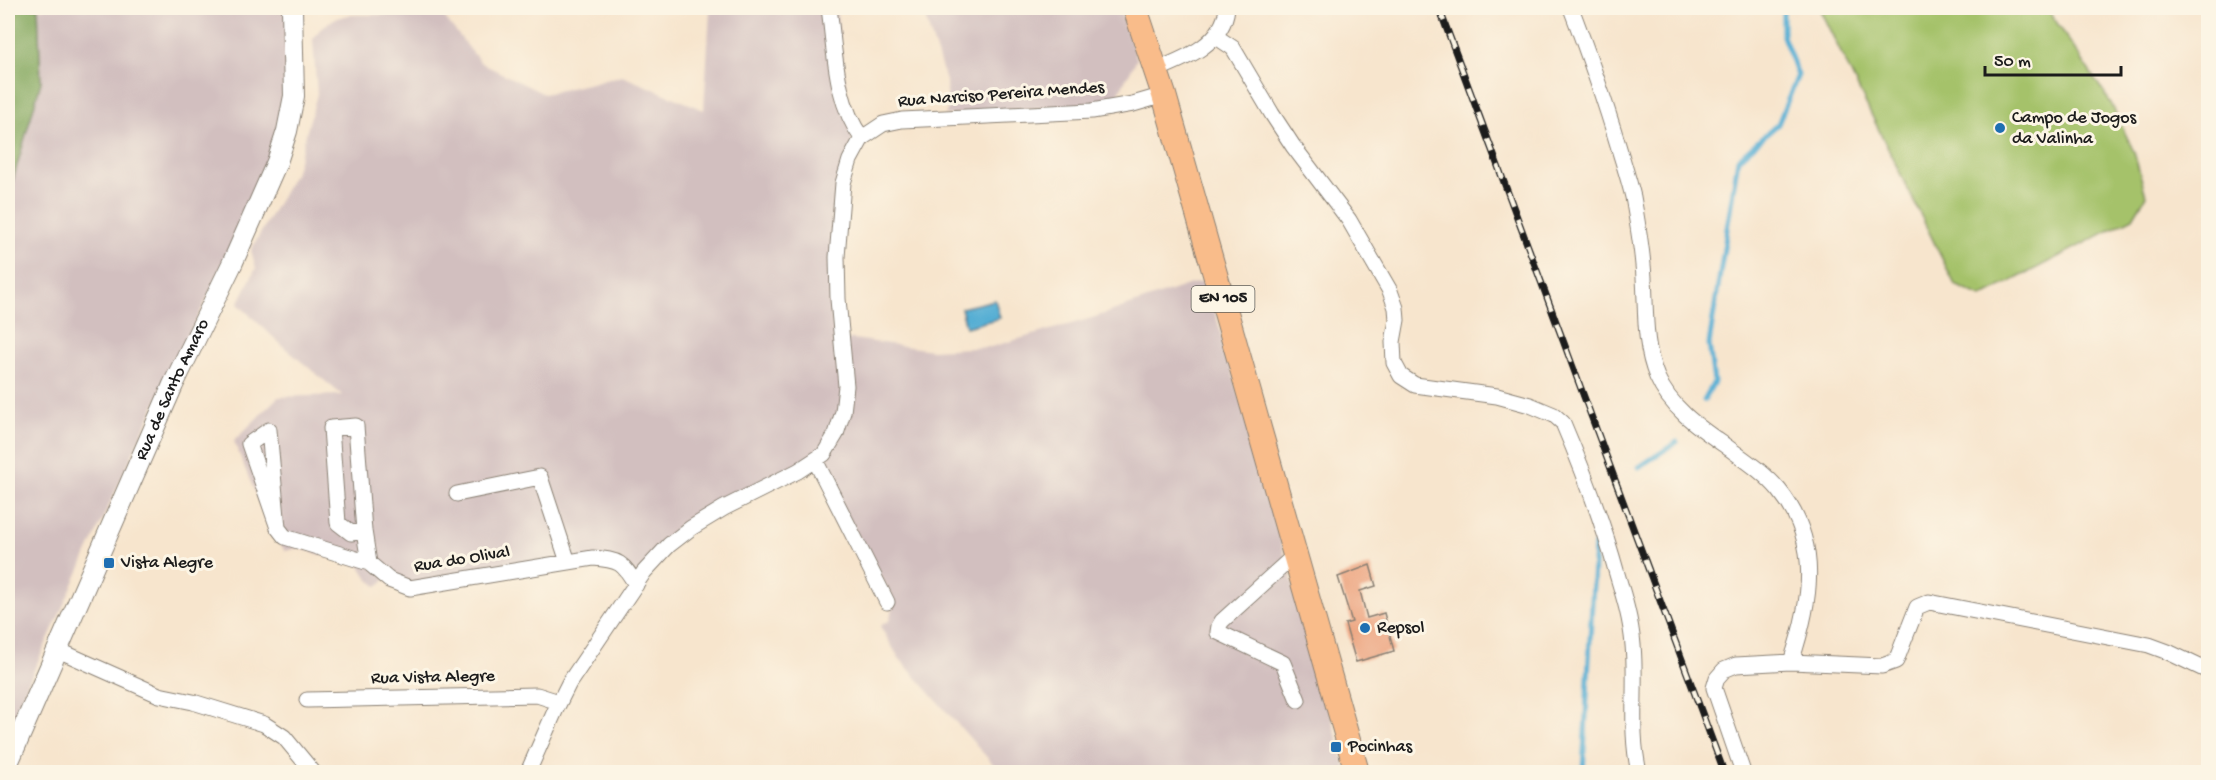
<svg xmlns="http://www.w3.org/2000/svg" width="2216" height="780" font-family="'Gochi Hand',sans-serif">
  <style>
    .industrial { fill: #d2bfbf }
    .green { fill: #a5c26a; stroke: #606f43; stroke-width: 1.5 }
    .forest { fill: #84a85e; stroke: #50623d; stroke-width: 1.5 }
    .water { fill: #57afd4; stroke: #3a6678; stroke-width: 1.5 }
    .lines { fill: none; stroke-linecap: round; stroke-linejoin: round }
    .stream { stroke: #57afd4; stroke-width: 5 }
    .building { fill: #eca27d }
    .minor-casing { stroke: #8a8074; stroke-width: 17 }
    .tertiary-casing { stroke: #8a8074; stroke-width: 22 }
    .primary-casing { stroke: #8a8074; stroke-width: 26 }
    .minor { stroke: #fff; stroke-width: 15 }
    .tertiary { stroke: #fff; stroke-width: 20 }
    .primary { stroke: #f9bc8a; stroke-width: 24 }
    .rail-casing { stroke: #1c1c1c; stroke-width: 7 }
    .rail { stroke: #fcf5e5; stroke-width: 4.5; stroke-dasharray: 14; stroke-linecap: butt }
    .poi-dot { fill: #1f6fb2; stroke: #fcf5e5; stroke-width: 2 }
    .labels { text-anchor: middle; dominant-baseline: central; stroke-width: 6; stroke-linejoin: round; paint-order: stroke }
    .shield { fill: #fcf5e5; stroke: #5f5d58; stroke-width: 1.5 }
    .shield-label { font-size: 16px; font-weight: bold; fill: #1c1c1c }
    .street-label { font-size: 18px; fill: #1c1c1c; stroke: #fcf5e5 }
    .poi-label { font-size: 18px; fill: #1c1c1c; stroke: #fcf5e5; text-anchor: start }
  </style>
  <rect width="100%" height="100%" fill="#fcf5e5"/>
  <filter id="ink" filterUnits="userSpaceOnUse"><feTurbulence type="fractalNoise" baseFrequency=".0167" numOctaves="2"/><feDisplacementMap in="SourceGraphic" scale="12" xChannelSelector="R" yChannelSelector="G"/><feConvolveMatrix kernelMatrix="1 2 1 2 8 2 1 2 1" color-interpolation-filters="sRGB"/></filter>
  <filter id="wash" filterUnits="userSpaceOnUse"><feTurbulence type="fractalNoise" baseFrequency=".008" numOctaves="4" result="noise"/><feDisplacementMap in="SourceGraphic" scale="24" xChannelSelector="R" yChannelSelector="G"/><feGaussianBlur stdDeviation="1.35" result="paint"/><feColorMatrix in="noise" values="0 0 0 0 0 0 0 0 0 0 0 0 0 0 0 0 0 1.4 0 .05"/><feComposite in="paint" operator="in"/></filter>
  <g filter="url(#wash)">
    <rect width="100%" height="100%" fill="#f7e5cd"/>
    <path class="industrial" d="M38,8H289V92L266,179L158,398L8,727V197L41,83Z
      M724,8H836L853,136L842,227L840,340L853,339L932,350L991,347L1092,318L1191,284L1206,281L1347,772H1000L899,658L890,643L880,626L890,620L893,599L816,461L685,529L641,577L617,558L419,586L389,577L377,586L369,580L360,566L298,548L285,551L269,527L234,441L278,397L342,395L285,348L238,304L256,268L251,250L296,171L317,94L313,39L321,28L334,19L349,15L442,14L481,63L544,94L622,76L704,110L710,11Z
      M922,8H1120L1137,59L1113,103L945,115L948,108L946,81Z"/>
    <path class="green" d="M1819,8H2047L2111,103L2134,152L2146,196L2133,218L1981,297L1955,285Z"/>
    <path class="forest" d="M8,8H38L41,82L8,197Z"/>
    <path class="water" d="M995,300L1000,318L966,327L961,308Z"/>
    <g class="lines">
      <path class="stream" d="M1704,400L1714,382L1709,344L1738,159L1778,124L1798,75L1783,36V8
        M1639,467L1677,442
        M1583,772L1595,545"/>
    </g>
    <g id="blocks">
      <path class="building" d="M1370,565L1376,586L1360,591L1367,618L1384,613L1394,651L1356,662L1345,624L1352,622L1338,577Z"/>
    </g>
  </g>
  <g filter="url(#ink)">
    <use href="#blocks" fill-opacity="0" stroke="#8a8074" stroke-width="1.5"/>
    <g class="lines">
      <g class="minor-casing">
        <path id="minor" d="M829,8C835,51 835,102 862,138
          M1571,8C1588,53 1604,98 1618,145C1623,162 1629,180 1633,197C1637,220 1641,242 1643,265C1647,303 1642,341 1657,377C1670,407 1697,426 1723,444C1742,458 1764,472 1779,490C1822,543 1811,602 1791,662
          M1215,36L1233,48L1272,114L1293,146L1349,220L1390,291L1396,308L1397,320L1393,342L1394,363L1401,376L1415,385L1497,396L1530,405L1554,415L1563,423C1584,472 1603,523 1617,574C1624,597 1631,620 1633,645C1637,688 1629,730 1639,772
          M1156,70C1186,58 1223,44 1227,8
          M815,460L887,602
          M457,494L540,477L568,562
          M278,528L269,430L249,444L278,528L285,537L369,563L389,580L410,588L593,558C619,560 623,562 636,585
          M364,531L351,533L338,523L331,428L356,426L364,531L369,563
          M1296,554L1222,621L1219,626L1218,632L1283,663L1298,700
          M58,650L159,695L193,702L264,724L284,737L313,772
          M307,700L537,695L559,702
          M528,772L555,711L569,683L644,572L669,545L691,528L724,508L798,471L824,454L836,434L843,412L846,386L838,299L837,257L843,183L850,160L862,138L883,124L902,120L1092,111L1133,104L1164,95
          M1743,772L1714,688L1717,678L1724,670L1736,665L1791,662L1882,666L1896,661L1917,607L1929,602L2149,645L2168,652L2208,671"/>
      </g>
      <g class="tertiary-casing">
        <g id="tertiary">
          <path id="s1" d="M8,763L173,385L232,264L277,162L287,131L294,96L292,8"/>
        </g>
      </g>
      <g class="primary-casing">
        <path id="primary" d="M1135,8L1164,95L1357,772"/>
      </g>
      <use href="#minor" class="minor"/>
      <use href="#tertiary" class="tertiary"/>
      <use href="#primary" class="primary"/>
      <g class="rail-casing">
        <path id="rail" d="M1439,8L1724,772"/>
      </g>
      <use href="#rail" class="rail"/>
    </g>
  </g>
  <g class="poi-dot">
    <circle cx="2000" cy="128" r="6"/>
    <rect x="103" y="557" width="12" height="12" rx="3"/>
    <circle cx="1365" cy="628" r="6"/>
    <rect x="1330" y="741" width="12" height="12" rx="3"/>
  </g>
  <g class="labels">
    <rect class="shield" x="1191.5" y="286" width="63" height="26" rx="4.5"/>
    <g class="shield-label">
      <text x="1223" y="299">EN 105</text>
    </g>
    <g class="street-label">
      <text transform="translate(1001 95) rotate(-4)">Rua Narciso Pereira Mendes</text>
      <text stroke="none"><textPath href="#s1" startOffset="408">Rua de Santo Amaro</textPath></text>
      <text transform="translate(462 560) rotate(-9)">Rua do Olival</text>
      <text transform="translate(433 678) rotate(-1)">Rua Vista Alegre</text>
    </g>
    <g class="poi-label">
      <text x="2012" y="118">Campo de Jogos<tspan x="2012" dy="21">da Valinha</tspan></text>
      <text x="121" y="563">Vista Alegre</text>
      <text x="1377" y="628">Repsol</text>
      <text x="1348" y="747">Pocinhas</text>
    </g>
  </g>
  <rect width="2216" height="780" fill="none" stroke="#fcf5e5" stroke-width="30"/>
  <path d="M1985 66v9h136v-9" fill="none" stroke="#1c1c1c" stroke-width="3"/>
  <text x="1994" y="66" font-size="18" fill="#1c1c1c" stroke="#fcf5e5" stroke-width="4.5" paint-order="stroke">50 m</text>
</svg>
